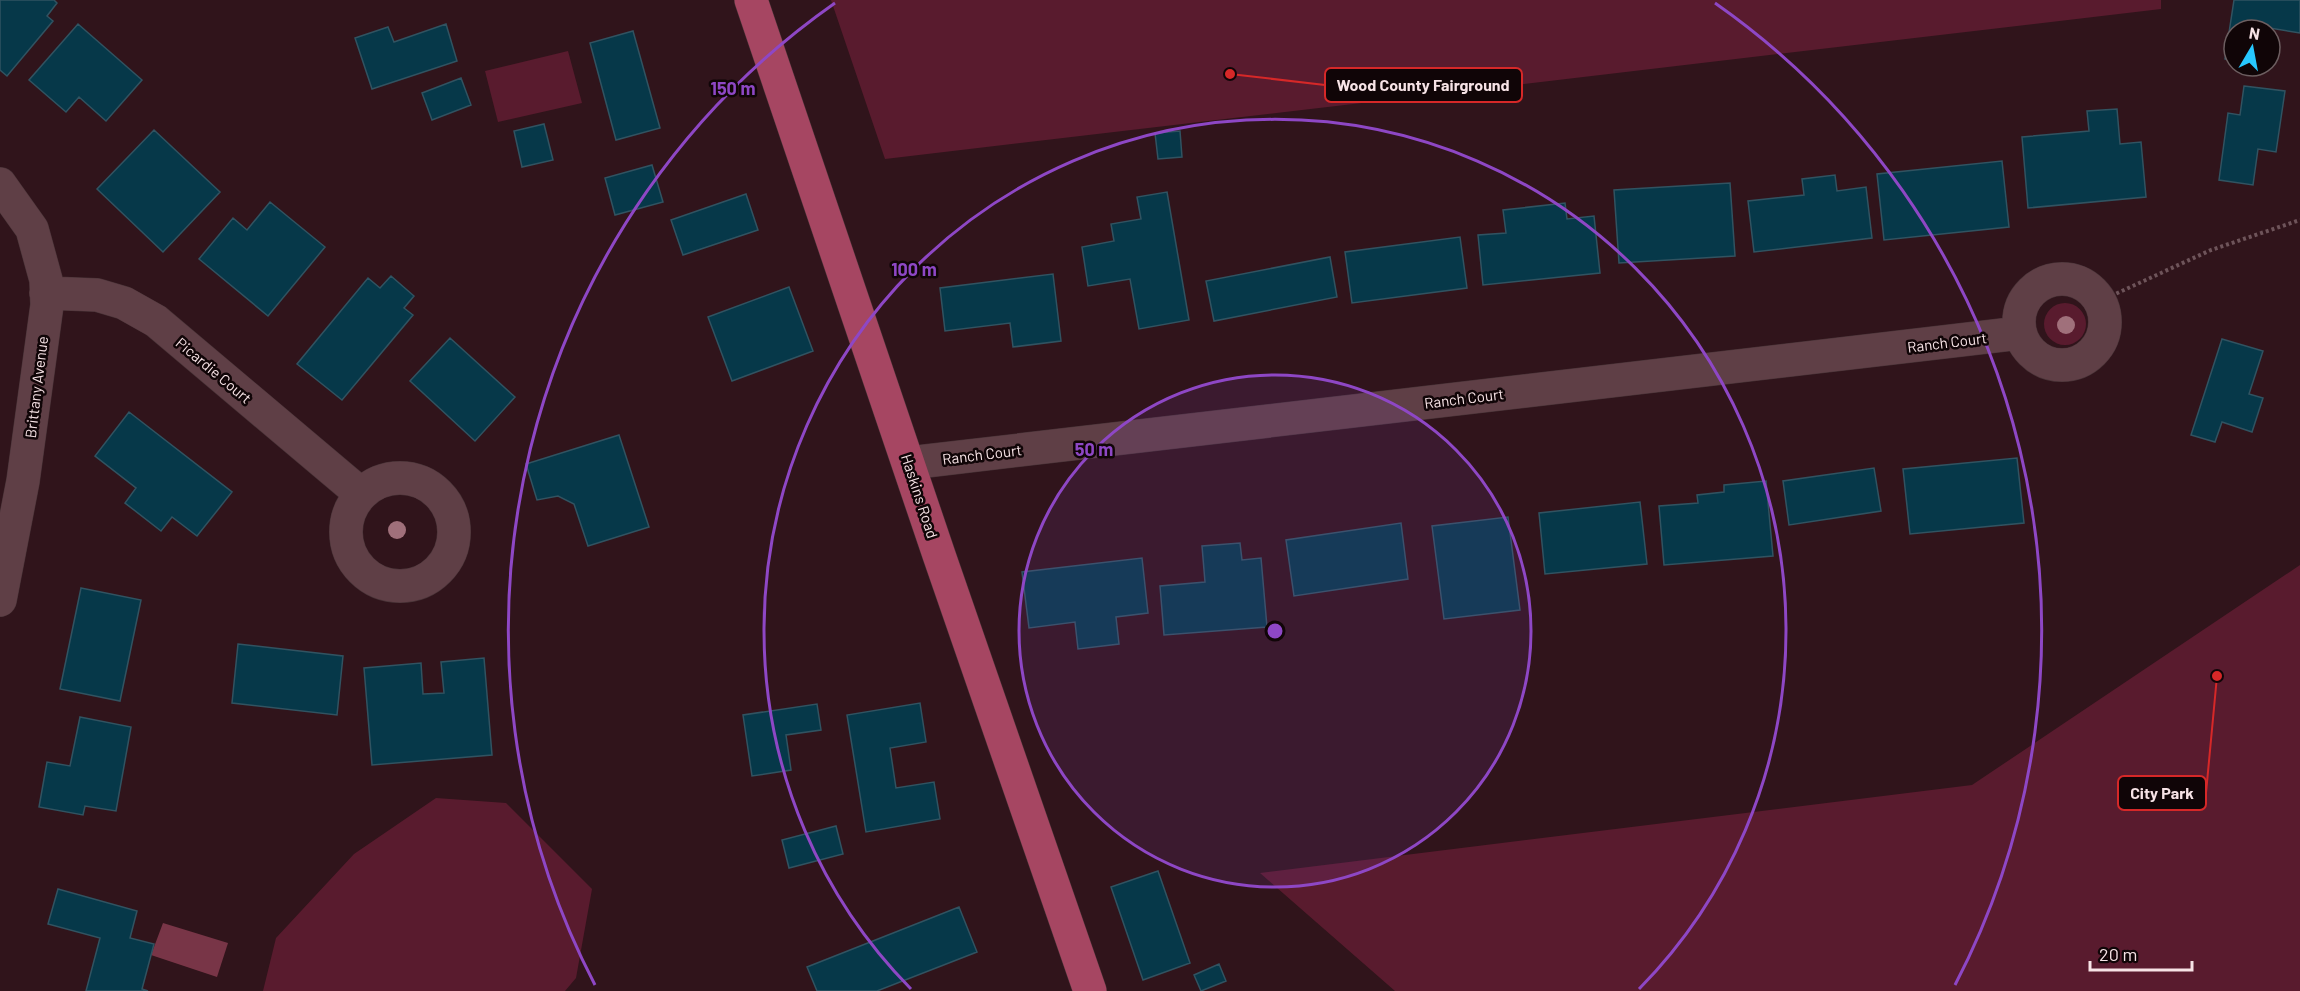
<svg xmlns="http://www.w3.org/2000/svg" width="2300" height="991" font-family="Barlow,sans-serif">
  <style>
    .green { fill: #591b2e }
    .water { fill: #783547 }
    .building { fill: #063849; stroke: #315361; stroke-width: 1.5 }
    .lines { fill: none; stroke-linecap: round; stroke-linejoin: round }
    .minor-casing { stroke: #483337; stroke-width: 34 }
    .major-casing { stroke: #483337; stroke-width: 34 }
    .path { stroke: #6e545a; stroke-width: 4; stroke-dasharray: 3 3; stroke-linecap: butt }
    .minor { stroke: #5f3f46; stroke-width: 33 }
    .major { stroke: #a64662; stroke-width: 33 }
    .tree { fill: #a0707b }
    .ring { fill: none; stroke: #8e47c5; stroke-width: 3 }
    .labels { text-anchor: middle; dominant-baseline: central; stroke-width: 5; stroke-linejoin: round; paint-order: stroke }
    .street-label { font-size: 15px; fill: #f7e3e6; stroke: #100507 }
    .centre { fill: #8e47c5; stroke: #100507; stroke-width: 3 }
    .ring-label { font-size: 18px; text-anchor: middle; font-weight: bold; fill: #8e47c5; stroke: #100507; stroke-width: 5; stroke-linejoin: round; paint-order: stroke }
    .leader { fill: none; stroke: #d62828; stroke-width: 2 }
    .callout-dot { fill: #d62828; stroke: #100507; stroke-width: 2 }
    .callout { fill: #100507; stroke: #d62828; stroke-width: 2 }
    .callout-label { font-size: 16px; text-anchor: middle; font-weight: bold; fill: #f7e3e6 }
  </style>
  <rect width="100%" height="100%" fill="#30141b"/>
  <path class="green" d="M831,0H2161V9L885,159Z
    M568,51L582,103L498,122L485,71Z
    M2044 324a21 21 0 1 1 42 0a21 21 0 1 1-42 0Z
    M2300,565V991H1395L1260,873L1972,785Z
    M436,798L506,803L592,889L576,978L565,991H263L276,938L354,854Z"/>
  <path class="water" d="M163,923L228,943L217,977L151,955Z"/>
  <path class="building" d="M0,0H54L57,3L47,16L53,21L7,76L0,70Z
    M2234,0H2300V33L2270,28L2269,30H2234V61L2225,59Z
    M78,24L142,80L106,121L79,97L66,112L29,80Z
    M446,24L457,61L372,89L355,38L388,27L394,42Z
    M633,31L660,128L616,140L590,43Z
    M461,78L471,105L432,120L422,93Z
    M2244,86L2285,91L2276,152L2258,149L2253,185L2219,180L2228,113L2240,115Z
    M2117,109L2120,144L2141,142L2146,197L2028,208L2022,137L2089,131L2087,111Z
    M544,124L553,160L522,167L514,131Z
    M154,130L220,192L163,252L97,189Z
    M1180,131L1182,157L1158,159L1155,133Z
    M2002,161L2009,227L1884,240L1877,174Z
    M652,165L663,202L615,215L605,178Z
    M1835,175L1837,191L1866,187L1872,238L1754,252L1748,201L1804,195L1802,179Z
    M1730,183L1735,256L1619,263L1614,190Z
    M1167,192L1189,320L1139,329L1130,279L1088,286L1082,247L1114,241L1111,224L1141,219L1137,197Z
    M746,194L758,230L683,255L671,220Z
    M270,202L325,247L268,316L199,259L233,218L247,230Z
    M1565,203L1567,219L1594,216L1600,273L1483,285L1478,235L1506,233L1503,210Z
    M1460,237L1467,288L1352,303L1345,252Z
    M1330,257L1337,297L1214,321L1206,281Z
    M1053,274L1061,341L1013,347L1010,323L945,331L940,288Z
    M391,276L414,296L404,308L413,315L342,400L297,364L368,278L380,288Z
    M789,287L813,351L732,381L708,317Z
    M450,338L515,397L475,441L410,381Z
    M2222,339L2263,351L2249,394L2263,398L2252,432L2222,422L2215,442L2191,435Z
    M129,412L232,492L197,536L172,517L161,531L125,503L136,488L95,456Z
    M619,435L649,527L588,546L574,504L558,496L537,500L526,464Z
    M2017,458L2024,523L1910,534L1903,469Z
    M1874,468L1881,511L1789,525L1783,481Z
    M1766,481L1773,556L1664,565L1659,506L1698,503L1697,495L1724,492V485Z
    M1640,502L1647,564L1545,574L1539,513Z
    M1508,517L1520,610L1444,619L1432,526Z
    M1401,523L1408,579L1294,596L1286,540Z
    M1240,543L1242,560L1261,558L1267,627L1164,635L1160,586L1205,582L1202,546Z
    M1142,558L1148,613L1116,617L1119,644L1078,649L1075,622L1029,628L1022,572Z
    M81,588L141,600L120,701L60,689Z
    M238,644L343,656L337,715L232,703Z
    M484,658L492,755L372,765L364,668L421,663L423,694L444,693L441,662Z
    M920,703L926,742L890,748L896,788L934,782L940,819L866,832L847,715Z
    M817,704L821,730L786,735L791,770L752,776L743,715Z
    M80,717L131,727L116,811L85,806L83,815L39,807L47,762L70,766Z
    M836,826L843,854L789,868L782,840Z
    M1158,871L1190,963L1143,980L1111,887Z
    M58,889L137,911L130,938L154,944L142,989L148,991H86L100,938L48,924Z
    M959,907L977,952L877,991H817L807,967Z
    M1219,964L1226,981L1201,991L1194,975Z"/>
  <g class="lines">
    <g class="minor-casing">
      <path id="minor" d="M0,184L32,229L46,280L47,305L23,481L0,600
        M2019 322a43 43 0 1 1 86 0a43 43 0 1 1-86 0Z
        M46,293L97,295L124,303L156,321L361,494
        M909,463L2020,333
        M346 532a54 54 0 1 1 108 0a54 54 0 1 1-108 0Z"/>
    </g>
    <g class="major-casing">
      <path id="major" d="M751,0L939,555L1090,991"/>
    </g>
    <path class="path" d="M2100,301L2211,250L2300,220"/>
    <use href="#minor" class="minor"/>
    <use href="#major" class="major"/>
  </g>
  <g class="tree">
    <circle cx="2066" cy="325" r="9"/>
    <circle cx="397" cy="530" r="9"/>
  </g>
  <circle cx="1275" cy="631" r="256" fill="#8e47c5" fill-opacity=".12"/>
  <g class="ring">
    <circle cx="1275" cy="631" r="256"/>
    <path d="M911 989A511 511 0 1 1 1639 989"/>
    <path d="M595 985A767 767 0 0 1 835 3M1715 3A767 767 0 0 1 1955 985"/>
  </g>
  <g class="labels">
    <g class="street-label">
      <text transform="translate(1947 342) rotate(-7)">Ranch Court</text>
      <text transform="translate(214 370) rotate(40)">Picardie Court</text>
      <text transform="translate(36 387) rotate(-83)">Brittany Avenue</text>
      <text transform="translate(1464 398) rotate(-7)">Ranch Court</text>
      <text transform="translate(982 454) rotate(-7)">Ranch Court</text>
      <text transform="translate(920 496) rotate(72)">Haskins Road</text>
    </g>
  </g>
  <circle cx="1275" cy="631" r="9" class="centre"/>
  <g class="ring-label">
    <text x="733" y="95">150 m</text>
    <text x="914" y="276">100 m</text>
    <text x="1094" y="456">50 m</text>
  </g>
  <path class="leader" d="M1230 74L1325 85M2217 676L2206 793"/>
  <g class="callout-dot">
    <circle cx="1230" cy="74" r="6"/>
    <circle cx="2217" cy="676" r="6"/>
  </g>
  <g class="callout">
    <rect x="1325" y="68" width="197" height="34" rx="6"/>
    <rect x="2118" y="776" width="88" height="34" rx="6"/>
  </g>
  <g class="callout-label">
    <text x="1423" y="91">Wood County Fairground</text>
    <text x="2162" y="799">City Park</text>
  </g>
  <g transform="translate(2252 48) rotate(10)"><circle r="28" fill="#100507" stroke="#6c5e60" stroke-width="1.5"/>
  <path d="M0-4.5L10 22L0 15L-10 22Z" fill="#27c8ff"/>
  <text y="-9" font-size="16" font-weight="bold" text-anchor="middle" fill="#f7e3e6">N</text>
  </g>
  <path d="M2090 961v9h102v-9" fill="none" stroke="#f7e3e6" stroke-width="3"/>
  <text x="2099" y="961" font-size="18" fill="#f7e3e6" stroke="#100507" stroke-width="4.5" paint-order="stroke">20 m</text>
</svg>
